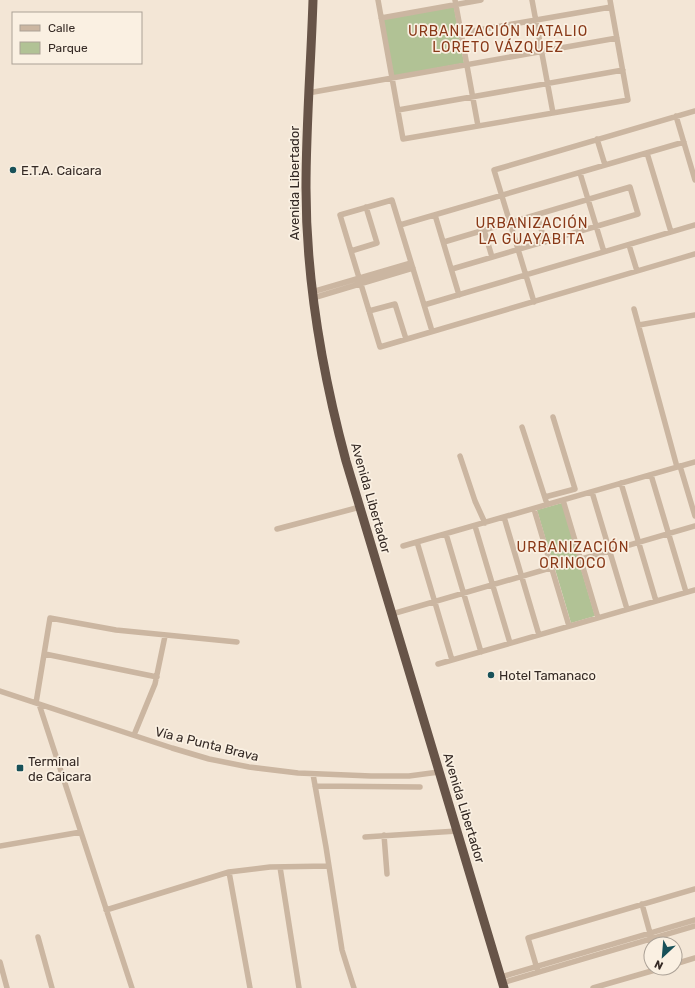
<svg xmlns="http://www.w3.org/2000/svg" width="695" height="988" font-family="Rubik,sans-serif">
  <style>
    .green { fill: #b1c295 }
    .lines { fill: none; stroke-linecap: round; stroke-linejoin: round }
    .minor { stroke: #cbb6a1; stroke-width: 5.5 }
    .trunk { stroke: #675448; stroke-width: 9 }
    .poi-dot { fill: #185159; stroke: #faf0e2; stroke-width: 1.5 }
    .labels { text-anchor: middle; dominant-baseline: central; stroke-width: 3.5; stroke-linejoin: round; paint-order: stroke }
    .poi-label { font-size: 13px; fill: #352a25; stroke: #faf0e2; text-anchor: start }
    .street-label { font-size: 13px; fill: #352a25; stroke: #faf0e2 }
    .neighbourhood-label { font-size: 14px; letter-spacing: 1px; fill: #893918; stroke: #faf0e2 }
  </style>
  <rect width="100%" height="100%" fill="#f3e6d6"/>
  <path class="green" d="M454,7L464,63L393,76L383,19Z
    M562,503L578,557L553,564L537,510Z
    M579,562L595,616L571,623L555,569Z"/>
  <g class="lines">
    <path class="minor" d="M378,0L403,139L628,100L610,0
      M455,0L478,126
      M532,0L553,113
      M381,18L481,0
      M461,33L611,7
      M308,93L617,38
      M398,110L623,70
      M676,116L695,180
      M597,139L605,165
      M647,153L671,232
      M580,173L604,252
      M435,215L459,295
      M537,215L545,242
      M400,225L684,142
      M484,230L492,257
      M444,242L630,187L638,214L452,269
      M629,245L637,271
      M351,251L377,243L366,207
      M312,292L411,263
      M313,298L413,268
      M534,302L494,170L695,111
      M424,305L695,225
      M634,309L677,467
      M369,311L395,304L406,339
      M639,325L695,315
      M432,331L392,200L340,215L380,347L695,254
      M522,427L546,501
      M460,456L475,501L485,523
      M680,466L695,516
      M651,475L686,592
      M621,483L656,601
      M592,492L627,609
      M545,497L575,489L553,417
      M563,500L598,618
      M534,509L569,626
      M504,517L539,635
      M475,526L510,643
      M277,529L360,507
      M446,534L481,652
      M417,542L452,660
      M403,546L695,462
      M392,614L695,526
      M45,654L157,677
      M438,664L695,590
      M0,691L172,748L209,759L249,767L298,773L371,776H409L439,772
      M36,703L50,618L116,630L237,642
      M39,704L132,988
      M134,735L155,684L165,636
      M313,774L326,847L342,950L354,988
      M315,786L420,787
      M384,835L387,874
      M365,837L457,831
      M0,846L81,832
      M280,867L299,988
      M229,872L250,988
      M642,904L653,944
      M106,910L229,872L270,867L329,866
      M38,937L52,988
      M0,962L7,988
      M675,964L695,958
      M538,972L528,938L695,889
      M501,977L695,920
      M502,983L695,926
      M593,988L662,968"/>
    <path class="trunk" d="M313,0C311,63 306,125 306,188C306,280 322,372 346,461L504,988"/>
  </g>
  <g class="poi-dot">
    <circle cx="13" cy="170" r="4"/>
    <circle cx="491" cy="675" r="4"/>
    <rect x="16" y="764" width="8" height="8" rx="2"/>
  </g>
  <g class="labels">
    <g class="poi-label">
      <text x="21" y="170">E.T.A. Caicara</text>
      <text x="499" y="675">Hotel Tamanaco</text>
      <text x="28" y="761">Terminal<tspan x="28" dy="15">de Caicara</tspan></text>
    </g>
    <g class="street-label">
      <text transform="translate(294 183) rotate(-90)">Avenida Libertador</text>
      <text transform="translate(371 498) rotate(74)">Avenida Libertador</text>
      <text transform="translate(207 744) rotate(14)">Vía a Punta Brava</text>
      <text transform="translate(464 808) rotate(73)">Avenida Libertador</text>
    </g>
    <g class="neighbourhood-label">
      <text x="498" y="31">URBANIZACIÓN NATALIO<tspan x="498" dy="16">LORETO VÁZQUEZ</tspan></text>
      <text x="532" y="223">URBANIZACIÓN<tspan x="532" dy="16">LA GUAYABITA</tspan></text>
      <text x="573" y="547">URBANIZACIÓN<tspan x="573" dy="16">ORINOCO</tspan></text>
    </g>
  </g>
  <rect x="12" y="12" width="130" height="52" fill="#faf0e2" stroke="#aba196"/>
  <rect x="20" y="25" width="20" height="6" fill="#cbb6a1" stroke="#aba196"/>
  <text x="48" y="32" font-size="12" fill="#352a25">Calle</text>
  <rect x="20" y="42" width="20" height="12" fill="#b1c295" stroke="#aba196"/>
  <text x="48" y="52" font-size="12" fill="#352a25">Parque</text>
  <g transform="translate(663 956) rotate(206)"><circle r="19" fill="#faf0e2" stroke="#aba196"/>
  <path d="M0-3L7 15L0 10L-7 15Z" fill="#185159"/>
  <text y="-6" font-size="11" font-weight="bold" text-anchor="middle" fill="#352a25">N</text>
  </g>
</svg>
